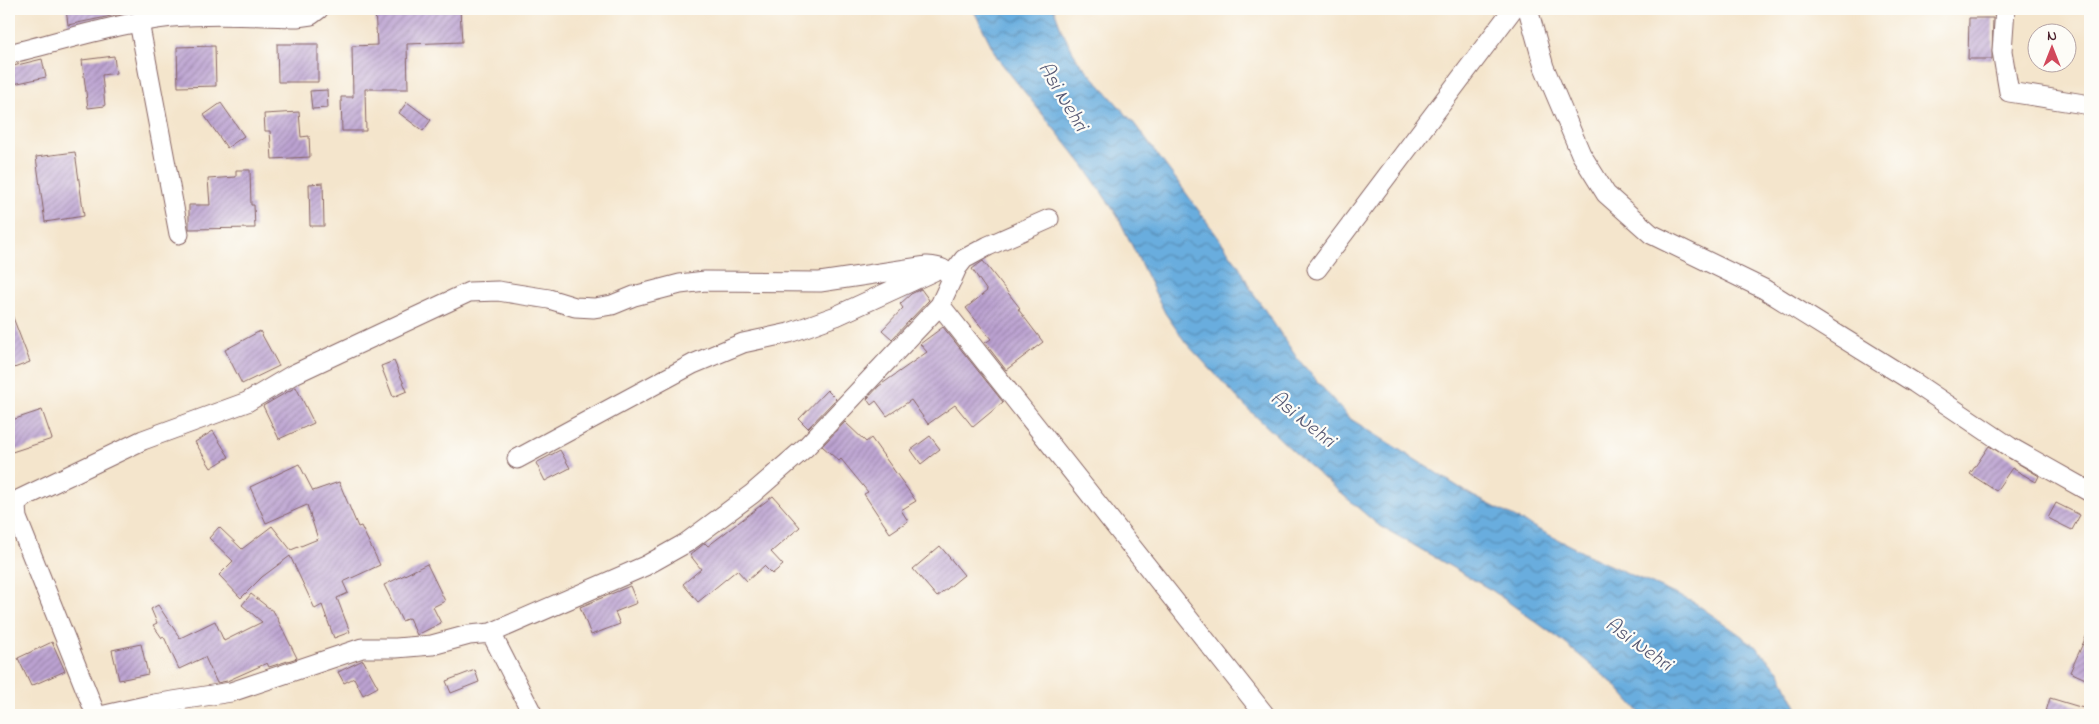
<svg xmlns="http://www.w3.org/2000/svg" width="2099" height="724" font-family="'Indie Flower',sans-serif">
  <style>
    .water { fill: url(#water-waves); stroke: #5a6684 }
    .building { fill: url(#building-hatch) }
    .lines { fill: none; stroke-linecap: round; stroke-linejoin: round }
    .minor-casing { stroke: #866463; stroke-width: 21 }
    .minor { stroke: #fff; stroke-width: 19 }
    .labels { text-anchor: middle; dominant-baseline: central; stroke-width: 4.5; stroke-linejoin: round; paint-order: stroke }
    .water-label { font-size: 21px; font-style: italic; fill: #565873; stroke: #fdfcf7 }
  </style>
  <defs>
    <pattern id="water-waves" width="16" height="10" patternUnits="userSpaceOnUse" patternTransform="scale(1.25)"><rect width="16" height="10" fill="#69adde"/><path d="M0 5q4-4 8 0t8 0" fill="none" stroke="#588cb4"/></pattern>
    <pattern id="building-hatch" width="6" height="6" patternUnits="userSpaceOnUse" patternTransform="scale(1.25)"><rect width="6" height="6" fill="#bba2d1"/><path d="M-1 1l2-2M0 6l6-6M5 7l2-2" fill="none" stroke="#9a83aa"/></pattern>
  </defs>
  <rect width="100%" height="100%" fill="#fdfcf7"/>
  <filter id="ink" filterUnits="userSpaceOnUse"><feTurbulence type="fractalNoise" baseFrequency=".02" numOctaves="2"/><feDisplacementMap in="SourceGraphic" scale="10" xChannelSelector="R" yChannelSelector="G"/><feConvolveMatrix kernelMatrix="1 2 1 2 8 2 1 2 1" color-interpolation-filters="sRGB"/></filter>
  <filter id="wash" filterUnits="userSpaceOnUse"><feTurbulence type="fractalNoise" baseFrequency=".0096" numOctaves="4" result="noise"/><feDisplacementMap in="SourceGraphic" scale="20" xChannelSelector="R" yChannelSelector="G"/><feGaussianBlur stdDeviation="1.12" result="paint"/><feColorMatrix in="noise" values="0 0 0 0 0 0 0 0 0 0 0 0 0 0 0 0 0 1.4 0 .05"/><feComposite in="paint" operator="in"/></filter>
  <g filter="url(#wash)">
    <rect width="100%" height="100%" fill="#f4e5cc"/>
    <path class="water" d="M973,9H1054L1062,31L1077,59L1133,122L1178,182L1239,266L1250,288L1297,358L1349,418L1473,496L1598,560L1695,603L1753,644L1779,671L1801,715H1642L1615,685L1561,640L1493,591L1377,524L1308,465L1246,407L1186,343L1165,313L1118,217L1084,166L998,59Z"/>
    <g id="blocks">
      <path class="building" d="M66,9H124L125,13L68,25Z
        M375,9H460L462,42L407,44L408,89H365L366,131H342L341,97H353L352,46L377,45Z
        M1969,18H1993L1992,59H1968Z
        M277,44H318V82H278Z
        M215,46L216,86L178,87L177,47Z
        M114,56L116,73L102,75L105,106L88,108L82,60Z
        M42,59L46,77L9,85V67Z
        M327,90L328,108L312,109L310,91Z
        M407,102L431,120L423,131L399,113Z
        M221,103L244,136L227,148L204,115Z
        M299,112L301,137L309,136L310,157L272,159L270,131H265L264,114Z
        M75,152L84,216L45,222L36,157Z
        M236,170H250L251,205H254L255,228L189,229V205H210L208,179L236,177Z
        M323,183L324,226H310L309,184Z
        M983,261L1020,308L1018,309L1043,342L1006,370L985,343L991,339L966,308L987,291L972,269Z
        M921,289L929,300L892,339L882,330L903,308L900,304L911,294Z
        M9,307L30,362L9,370Z
        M943,327L1003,402L973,427L955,405L928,424L911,400L887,416L876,401L871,405L867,399L879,386L927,352L920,344Z
        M260,331L279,366L242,384L225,350Z
        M394,361L407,391L393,397L381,366Z
        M296,387L314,423L279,439L263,406Z
        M827,390L836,399L808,428L799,419Z
        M42,410L52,439L9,453V421Z
        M845,422L866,442L871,438L916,501L901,510L908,521L890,533L864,494L868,492L841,459L839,461L822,446Z
        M213,431L229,457L211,468L195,442Z
        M930,436L940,449L921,464L911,450Z
        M1989,446L2039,476L2036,482L2012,468L1996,491L1970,474Z
        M560,450L570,468L545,481L536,463Z
        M299,464L313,491L339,482L358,527L361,526L380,565L343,582L348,593L337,598L350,632L334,638L322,605L315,609L290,556L262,577L241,598L219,575L233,561L209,538L219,527L242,549L272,526L291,550L318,539L307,505L266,523L250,487Z
        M773,496L800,527L771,552L783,565L772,574L764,566L747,581L737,570L698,602L683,584L701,569L690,555L705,543L708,546Z
        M2056,503L2080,515L2072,530L2048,518Z
        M940,546L964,575L937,597L913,569Z
        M427,564L445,601L433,607L441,623L417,635L409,618L402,621L384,585Z
        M630,586L637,603L615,612L620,624L591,635L580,607Z
        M251,594L274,612L297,658L269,667L267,663L227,681L217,683L205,657L179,669L164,637L162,638L153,625L157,623L151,609L158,605L180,638L215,621L224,641L262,622L242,605Z
        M2090,628V681L2070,672Z
        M52,642L65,671L31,686L18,658Z
        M141,644L148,674L119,680L112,650Z
        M363,660L378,687L363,695L354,678L344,683L338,672Z
        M475,670L479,682L451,693L446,681Z
        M2050,698L2090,710V715H2045Z"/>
    </g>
  </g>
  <g filter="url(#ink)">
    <use href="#blocks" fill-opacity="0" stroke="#866463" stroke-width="1"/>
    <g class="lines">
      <g class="minor-casing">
        <path id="minor" d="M1528,9L1544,67L1581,154L1606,194L1651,234L1764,289L1915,383L2010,447L2090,492
          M2005,9L2002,51L2009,92L2090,105
          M139,22L179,234
          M9,54C62,41 117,23 172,17C214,13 256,16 297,17L311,15L319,9
          M1317,269L1513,9
          M940,305L1265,715
          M517,459L693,364L743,343L789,333L836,316L934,271
          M491,633L533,715
          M96,715L17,518L16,507L20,499L143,440L247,402L294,374L469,292L498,291L549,299L575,307L594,308L612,305L634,296L680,284L705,281L820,282L927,266C940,267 946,268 952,280
          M105,715L154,704L231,692L362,648H396L432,645L469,635L491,633L645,566L686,543L752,494L806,447L940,305L957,268L964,259L988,246L1049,219"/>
      </g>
      <use href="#minor" class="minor"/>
    </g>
  </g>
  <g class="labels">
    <g class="water-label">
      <text transform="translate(1062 97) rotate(59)">Asi Nehri</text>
      <text transform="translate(1302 420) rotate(39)">Asi Nehri</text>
      <text transform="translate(1638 645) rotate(36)">Asi Nehri</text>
    </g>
  </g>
  <rect width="2099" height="724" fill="none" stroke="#fdfcf7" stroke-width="30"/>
  <g transform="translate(2052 48)"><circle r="24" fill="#fdfcf7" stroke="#b5a4a5"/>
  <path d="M0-4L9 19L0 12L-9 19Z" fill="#d1495b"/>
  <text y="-8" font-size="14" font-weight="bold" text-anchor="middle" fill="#4a1f2b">N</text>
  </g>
</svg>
